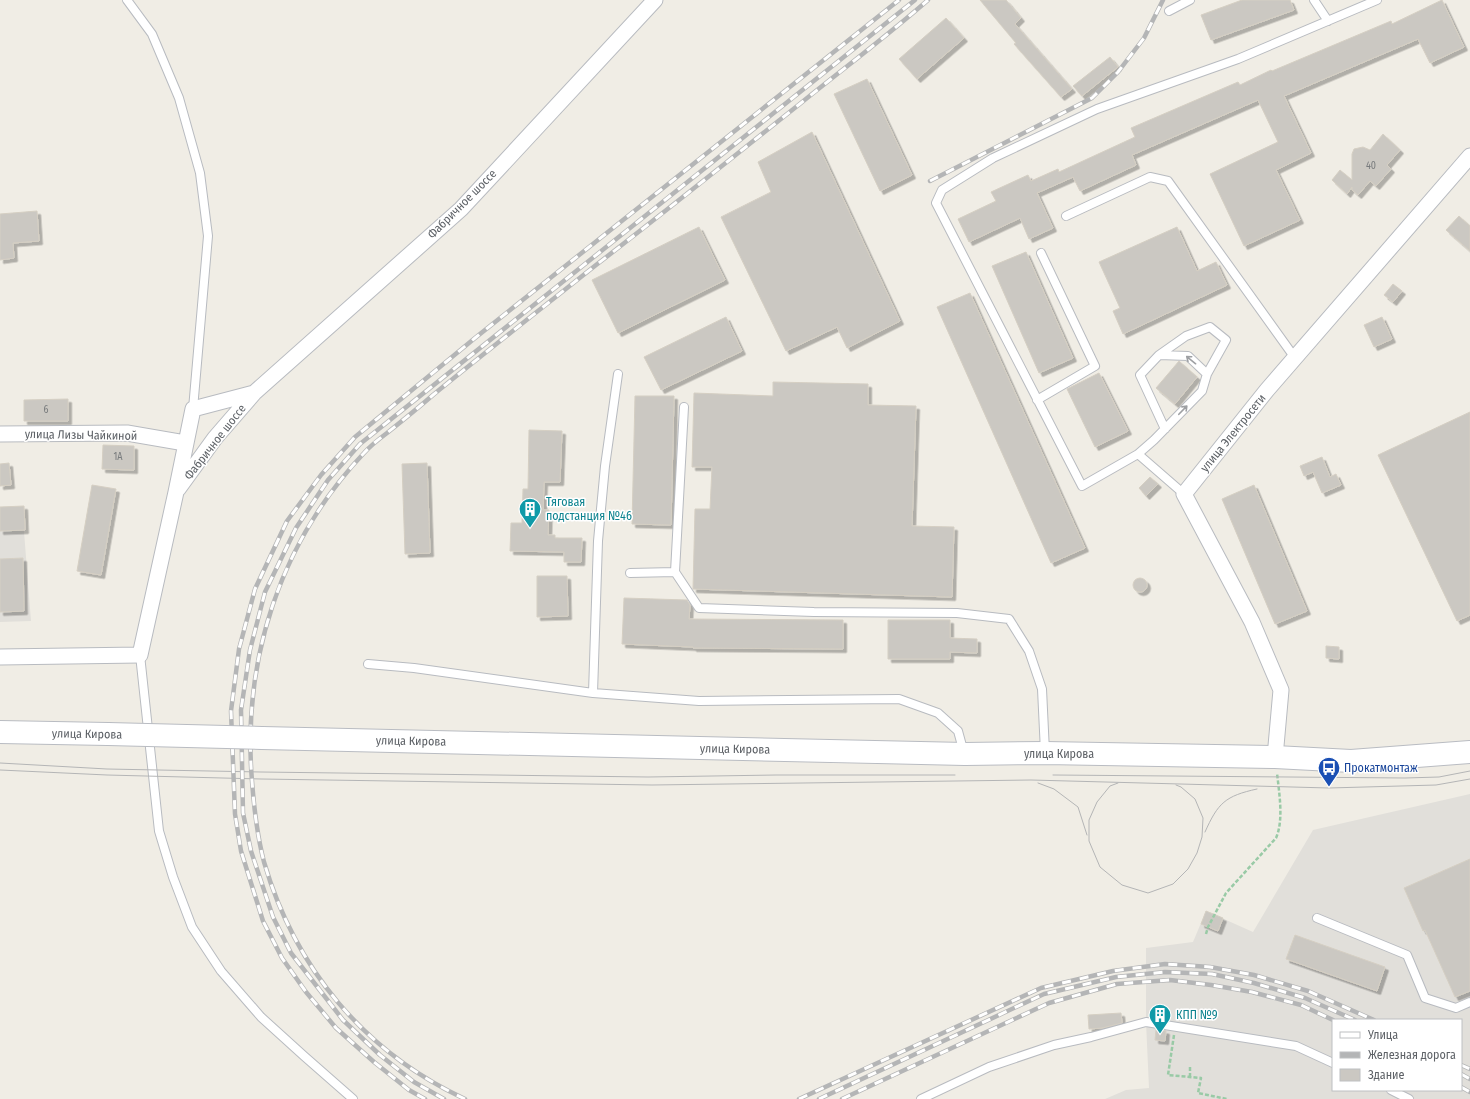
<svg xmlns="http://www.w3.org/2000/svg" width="1470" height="1099" font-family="'Fira Sans Condensed',sans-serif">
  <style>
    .industrial { fill: #e1dfda; fill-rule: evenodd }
    .building { fill: #cbc8c2; stroke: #d5cfc3; filter: url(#shadow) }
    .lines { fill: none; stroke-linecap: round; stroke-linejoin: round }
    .service-casing { stroke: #b8bbc0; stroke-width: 10 }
    .minor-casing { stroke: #b8bbc0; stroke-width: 17 }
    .secondary-casing { stroke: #b9bcc2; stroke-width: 24 }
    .path { stroke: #99caa6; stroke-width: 2.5; stroke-dasharray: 4 2; stroke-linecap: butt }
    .service { stroke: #fff; stroke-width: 8 }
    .minor { stroke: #fff; stroke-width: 15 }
    .secondary { stroke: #fff; stroke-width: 22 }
    .tram { stroke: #b4b5b6; stroke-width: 1 }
    .rail-casing { stroke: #b4b5b6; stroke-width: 4.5 }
    .rail { stroke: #fff; stroke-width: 3; stroke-dasharray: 9; stroke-linecap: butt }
    .secondary-bridge-casing { stroke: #b9bcc2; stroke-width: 24; stroke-linecap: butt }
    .secondary-bridge { stroke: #fff; stroke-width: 22 }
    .oneway { stroke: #9ea0a3 }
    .labels { text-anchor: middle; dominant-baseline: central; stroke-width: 3; stroke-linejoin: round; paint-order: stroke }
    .number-label { font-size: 10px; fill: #787b7d }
    .street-label { font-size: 12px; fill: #5d6166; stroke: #fff }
    .culture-label { font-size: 12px; fill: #0d838f; stroke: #fff; text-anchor: start }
    .transit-label { font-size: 12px; fill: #164399; stroke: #fff; text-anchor: start }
  </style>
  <defs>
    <filter id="shadow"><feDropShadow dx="3.5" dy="3.5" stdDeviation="0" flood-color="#0004"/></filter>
  </defs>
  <rect width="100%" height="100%" fill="#f0ede5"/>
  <path class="industrial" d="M22,506L31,621L0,622V508Z
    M1470,794V1099H1105L1126,1090L1149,1088L1146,1022V948L1193,942L1206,911L1253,932L1313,830ZM1333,1020H1461V1090H1333Z"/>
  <path class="building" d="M980,0H1006L1021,18L1015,24L1072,89L1061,97L1014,44L1016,43Z
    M1242,0H1290L1294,10L1211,40L1201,15Z
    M1442,0L1464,47L1430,63L1418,39L1284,96L1311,153L1276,170L1300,220L1244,246L1210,174L1278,142L1258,100L1132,155L1136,165L1080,191L1073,177L1037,193L1053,228L1029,239L1020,218L969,242L958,219L996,201L991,192L1028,175L1031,181L1058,169L1059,172L1135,137L1131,128L1238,82L1240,85L1271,70L1272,71L1391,21L1392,24Z
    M946,18L964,38L917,79L899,59Z
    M1110,57L1118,67L1082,96L1073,86Z
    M867,79L912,175L880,191L834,94Z
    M812,132L900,321L847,348L837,327L786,351L721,217L771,192L758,162Z
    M1383,134L1400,150L1387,165L1391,169L1376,186L1370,181L1358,195L1352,190V187L1347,194L1332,180L1340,170L1352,180V154L1354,149L1363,147L1370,150Z
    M37,211L39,241L13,243L14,258L0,260V214Z
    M1459,216L1470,226V251L1446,230Z
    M699,227L725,280L618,333L592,280Z
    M1177,227L1197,271L1216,262L1227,285L1123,334L1113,311L1120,308L1099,262Z
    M1026,252L1073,358L1039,373L992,266Z
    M1393,284L1402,291L1393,302L1384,295Z
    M970,293L1085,548L1051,563L937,307Z
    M726,317L742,351L661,390L644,357Z
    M1382,317L1392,339L1374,347L1364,325Z
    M1179,361L1197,377L1175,404L1156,388Z
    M1099,373L1128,431L1095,447L1067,389Z
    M773,382L868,384V405L916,406L912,526L954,527L952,597L693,589L695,509H710L712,467H692L694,393L773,396Z
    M635,396H674L671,525L632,524Z
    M68,399V421H24V400Z
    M1470,412V615L1457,621L1378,455Z
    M529,430L562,431L560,482H544L543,510H549L548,535H555V538H582L581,562H564V552L510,551L511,523H522L523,489H528Z
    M103,445L134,446V470L102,469Z
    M1322,457L1330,477L1336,474L1341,485L1322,493L1313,472L1304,476L1300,466Z
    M9,463L11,485L0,486V464Z
    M427,463L430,553L405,554L402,464Z
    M1150,477L1158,484L1146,496L1139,488Z
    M92,485L116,489L101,575L77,571Z
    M1254,485L1307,611L1275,624L1222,499Z
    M24,506L25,530L0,531V507Z
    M23,558L24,611L0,612V559Z
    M537,576H567L568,616L537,617Z
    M1133 585a7 7 0 1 1 14 0a7 7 0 1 1-14 0Z
    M624,598L687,600L690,605L689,619L843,620V649L693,648V647L622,644Z
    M888,620H950V638L977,639V653L950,652V659H888Z
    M1326,646L1339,647V659L1326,658Z
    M1470,859V991L1455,997L1425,930L1423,931L1404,888Z
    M1206,911L1223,918L1218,931L1201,924Z
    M1295,935L1385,967L1377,991L1286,959Z
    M1121,1013L1122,1023L1102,1028L1089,1029L1088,1015Z
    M1156,1029L1166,1031L1165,1041L1155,1040Z"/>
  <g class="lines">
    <g class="service-casing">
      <path id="service" d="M127,0L152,34L179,98L200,173L208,236L193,409
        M1314,0L1328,21
        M1169,11L1190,0
        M1066,216L1150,177L1168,181L1295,358
        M1159,355L1186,336L1210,327L1226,340L1207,374
        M1037,400L1095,366L1041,253
        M684,407L675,572L699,608L814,612L957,613L1009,619L1029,651L1042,689L1045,752
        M1138,454L1154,440L1202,391L1207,374L1188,356L1159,355L1140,375L1165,429
        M1184,494L1138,454L1082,486L936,203L942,190L993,158L1097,109L1238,59L1377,0
        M630,573L675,572
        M140,655L159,831L173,877L192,927L221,971L261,1017L304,1056L353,1099
        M368,664L414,668L593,693L699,701L899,699L938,713L958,731L964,753
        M593,693L598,541L605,466L618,374
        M1317,918L1407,955L1425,998L1456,1008L1470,1002
        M1391,1090L1409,1099
        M921,1099L989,1067L1054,1045L1091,1037L1146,1022L1296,1046L1333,1063"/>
    </g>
    <g class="minor-casing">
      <path id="minor" d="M0,434L127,433L185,443
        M178,489L215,438L254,393
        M0,657L140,655L176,492L193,409L254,393L461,209L655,0
        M1275,757L1281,690L1252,622L1184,494L1267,390L1470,156"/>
    </g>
    <g class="secondary-casing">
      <path id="secondary" d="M0,732L108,734
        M262,738L965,754L1045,753L1275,757L1351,761L1470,752"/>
    </g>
    <path class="path" d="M1206,934L1208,927L1226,893L1276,838C1284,820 1279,792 1277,773
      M1174,1035L1168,1075L1201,1078L1198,1093L1227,1099
      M1190,1077V1067"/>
    <use href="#service" class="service"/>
    <use href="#minor" class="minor"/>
    <use href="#secondary" class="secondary"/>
    <path class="tram" d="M0,763L107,769L261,772L648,777L776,775H955
      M0,770L107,775L261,779L652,785L1031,780L1329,788L1436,785L1470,779
      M1053,775L1405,778L1439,777L1470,771
      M1038,783L1054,789L1078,807L1087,835
      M1118,783L1110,786L1097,802L1089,820V841L1100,867L1122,885L1148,893L1173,884L1188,869L1197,853L1202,837L1203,818L1195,799L1181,787L1176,785
      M1205,832C1218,803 1225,796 1257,789"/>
    <g class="rail-casing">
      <path id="rail" d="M930,181L1092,98L1118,72L1144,38L1163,0
        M1461,1065L1470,1069
        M1461,1074L1470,1079
        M1461,1087L1470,1092
        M425,1099L409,1090L374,1062L336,1028L306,992L282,958L263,921L241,851L235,814L231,711L239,649L255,589L287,521L321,475L355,437L475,338L899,0
        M444,1099L414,1082L380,1055L343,1020L291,953L273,917L251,851L243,813L241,710L250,650L265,592L296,528L328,480L360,444L915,0
        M465,1099C364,1052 295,968 264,862C257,835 254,808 252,781C242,660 280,542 364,453C371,445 379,439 387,433C402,421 418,408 433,395C487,351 542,308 596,265C665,212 733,157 801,103C843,69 887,36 928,0
        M799,1099L1041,988L1113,971L1165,964L1210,967L1254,975L1308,991L1374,1020
        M819,1099L1044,994L1116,977L1165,972L1212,974L1254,983L1305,998L1355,1020
        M842,1099L1049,1003L1117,984L1170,980L1211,985L1252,992L1301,1005L1333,1020"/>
    </g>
    <use href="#rail" class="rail"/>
    <g class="secondary-bridge-casing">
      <path id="secondary-bridge" d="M108,734L262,738"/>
    </g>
    <use href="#secondary-bridge" class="secondary-bridge"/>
  </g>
  <defs><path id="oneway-shaft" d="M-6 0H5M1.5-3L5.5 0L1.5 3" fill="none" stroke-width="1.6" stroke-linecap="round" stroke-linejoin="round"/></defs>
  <g class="oneway">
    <use href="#oneway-shaft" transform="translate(1191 360) rotate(-141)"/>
    <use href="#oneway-shaft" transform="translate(1183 410) rotate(-46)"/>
  </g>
  <defs>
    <g id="building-pin" transform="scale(1.15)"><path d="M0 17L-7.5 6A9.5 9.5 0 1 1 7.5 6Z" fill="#0f9aa8" stroke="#fff"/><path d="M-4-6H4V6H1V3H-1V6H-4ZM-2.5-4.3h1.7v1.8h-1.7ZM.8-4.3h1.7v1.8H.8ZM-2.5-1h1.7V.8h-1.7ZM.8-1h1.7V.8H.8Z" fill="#fff"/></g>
    <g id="bus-pin" transform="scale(1.15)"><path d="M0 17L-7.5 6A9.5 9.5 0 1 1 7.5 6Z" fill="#1a4fb4" stroke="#fff"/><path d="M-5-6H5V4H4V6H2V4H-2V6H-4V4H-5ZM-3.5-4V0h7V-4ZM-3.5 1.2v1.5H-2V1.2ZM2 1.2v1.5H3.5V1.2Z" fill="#fff"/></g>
  </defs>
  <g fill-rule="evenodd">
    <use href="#building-pin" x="530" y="509"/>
    <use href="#bus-pin" x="1329" y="768"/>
    <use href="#building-pin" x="1160" y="1015"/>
  </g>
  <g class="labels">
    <g class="number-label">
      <text x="1371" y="166">40</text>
      <text x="46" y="410">6</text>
      <text x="118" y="457">1А</text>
    </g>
    <g class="street-label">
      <text transform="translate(462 204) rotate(-45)">Фабричное шоссе</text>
      <text transform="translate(1233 433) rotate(-51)">улица Электросети</text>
      <text transform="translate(81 435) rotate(1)">улица Лизы Чайкиной</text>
      <text transform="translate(215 442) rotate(-52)">Фабричное шоссе</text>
      <text transform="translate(87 734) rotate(1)">улица Кирова</text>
      <text transform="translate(411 741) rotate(1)">улица Кирова</text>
      <text transform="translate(735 749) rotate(1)">улица Кирова</text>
      <text x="1059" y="754">улица Кирова</text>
    </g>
    <g class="culture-label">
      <text x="546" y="502">Тяговая<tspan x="546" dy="14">подстанция №46</tspan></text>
      <text x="1176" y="1015">КПП №9</text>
    </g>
    <g class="transit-label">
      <text x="1344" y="768">Прокатмонтаж</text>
    </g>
  </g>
  <rect x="1332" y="1019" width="130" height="72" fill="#ffffff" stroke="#bec0c2"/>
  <rect x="1340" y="1032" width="20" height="6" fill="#ffffff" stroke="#bec0c2"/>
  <text x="1368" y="1039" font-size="12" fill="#5d6166">Улица</text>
  <rect x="1340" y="1052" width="20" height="6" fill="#b4b5b6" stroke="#bec0c2"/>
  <text x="1368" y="1059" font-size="12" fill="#5d6166">Железная дорога</text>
  <rect x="1340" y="1069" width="20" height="12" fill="#cbc8c2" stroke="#bec0c2"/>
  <text x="1368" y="1079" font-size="12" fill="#5d6166">Здание</text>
</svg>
